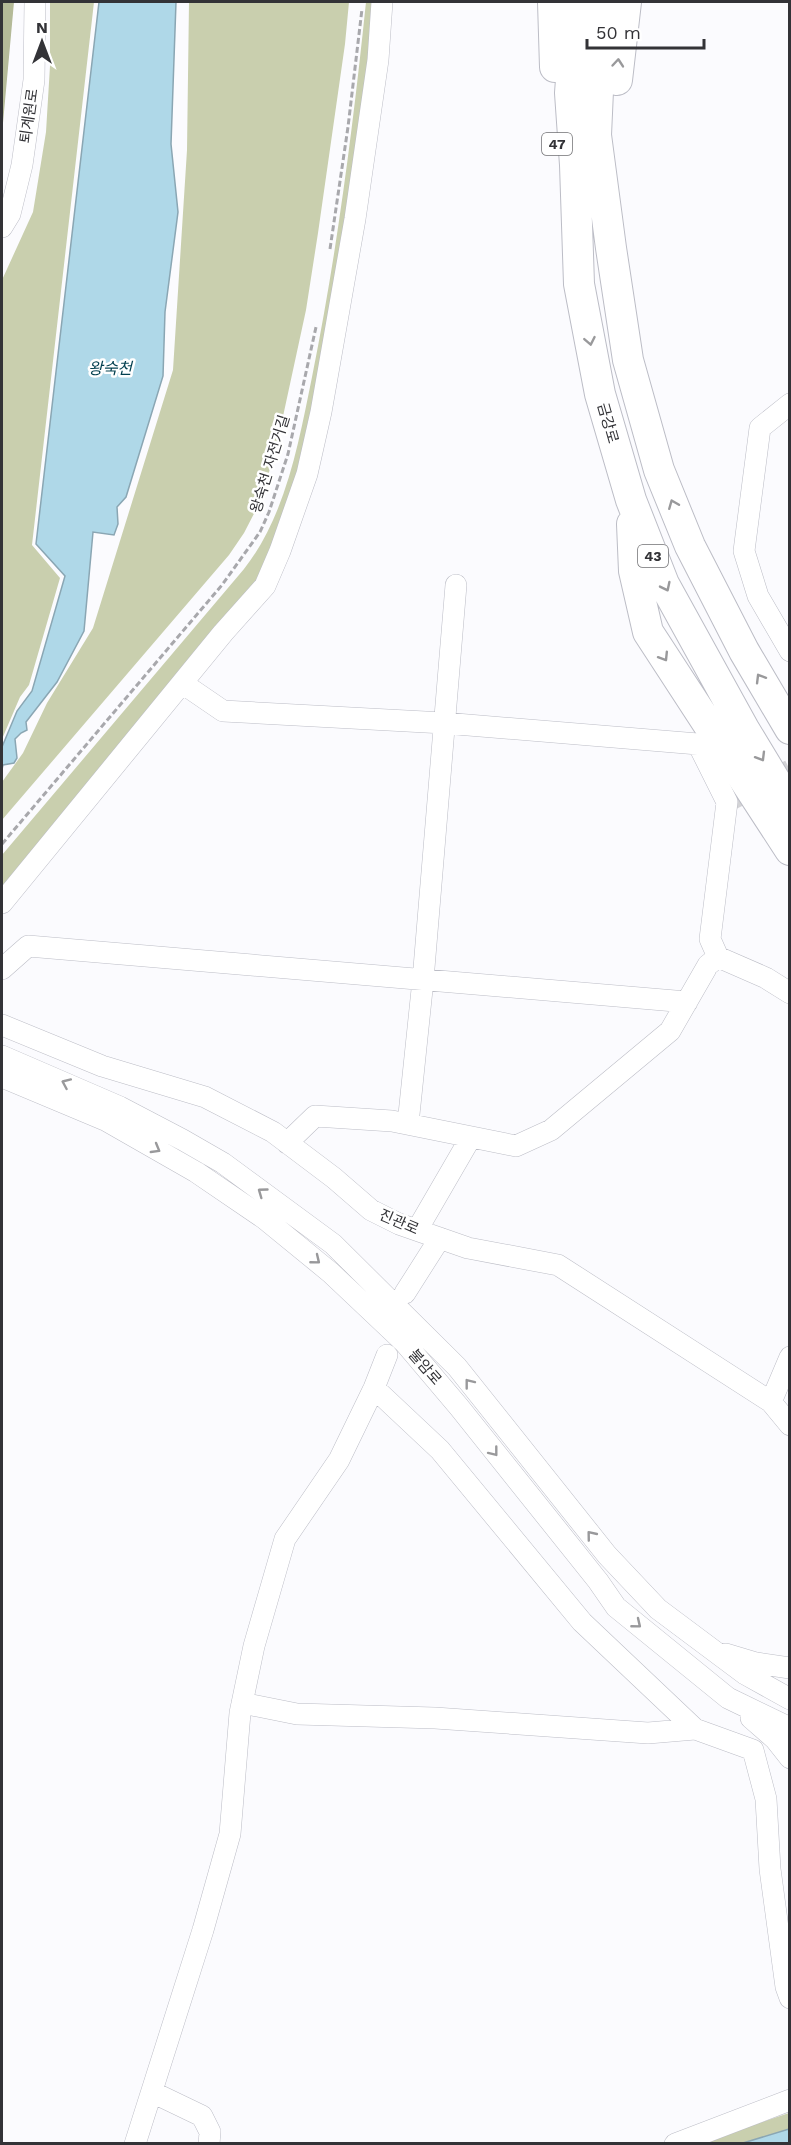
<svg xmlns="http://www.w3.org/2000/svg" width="791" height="2145" font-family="'Work Sans','Noto Sans KR',sans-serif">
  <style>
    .green { fill: #c9cfae }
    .forest { fill: #b4ba98 }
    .water { fill: #afd8e8; stroke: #8aa6b3; stroke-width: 1.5 }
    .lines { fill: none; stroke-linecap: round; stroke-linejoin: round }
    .minor-tunnel { stroke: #d3d3d6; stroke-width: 21; stroke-dasharray: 21 10; stroke-linecap: butt }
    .minor-casing { stroke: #bcbdc6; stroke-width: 22 }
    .highway-casing { stroke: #bcbdc6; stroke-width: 32 }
    .path { stroke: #a8a8ac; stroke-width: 3; stroke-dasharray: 6 3; stroke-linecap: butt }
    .minor { stroke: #fff; stroke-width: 21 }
    .highway { stroke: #fff; stroke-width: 30 }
    .oneway { stroke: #99999b }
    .labels { text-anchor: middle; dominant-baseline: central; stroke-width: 5; stroke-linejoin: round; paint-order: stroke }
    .shield { fill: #fff; stroke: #707073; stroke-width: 1.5 }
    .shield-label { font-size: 14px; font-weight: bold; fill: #333337 }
    .street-label { font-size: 15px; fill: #333337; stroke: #fff }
    .water-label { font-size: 16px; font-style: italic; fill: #023f4f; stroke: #fff }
  </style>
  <rect width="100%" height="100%" fill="#fbfbfe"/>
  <path class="green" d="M50,2H94L32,545L60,578L29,685L20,697L2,739V280L33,212L46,132L50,66Z
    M189,2H349L345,44L318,233L306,310L282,421L263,496L244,533L229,555L2,820V782L23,753L47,703L93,628L173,370L187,150Z
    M366,2H378L374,54L305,466L264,575L2,887V855L244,569C286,516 299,441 312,377C337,253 353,127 366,2Z
    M789,2113V2143L697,2144L699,2143Z"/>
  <path class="forest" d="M2,2H14L2,134Z"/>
  <path class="water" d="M99,2H176L171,144L178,212L165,312L163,376L126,497L117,507L118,524L114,535L93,532L84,631L57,682L26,722L27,730L21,733L15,739L17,758L14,763L3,765L2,769V747L17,711L32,691L65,576L36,544Z
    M789,2129V2143H743Z"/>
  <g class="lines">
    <path class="minor-tunnel" d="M727,802L790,770"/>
    <g class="minor-casing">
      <path id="minor" d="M2,227L10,214L22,165L34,80L35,2
        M790,404L760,428L744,551L758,596L790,651
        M182,683L223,711L444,723L698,744L727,802L710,939L718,957L766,978L790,993
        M2,903L223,633L265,586L280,551L307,474L321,412L355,219L378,60L382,2
        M2,969L28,946L687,1002
        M2,1025L102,1066L205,1097L273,1132L334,1178L371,1210L399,1224L468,1248L558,1265L771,1402L790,1425
        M2,1056L120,1107L183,1140L223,1163L333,1244L457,1367L607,1555L658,1609L745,1674L790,1699
        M2,1077L105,1120L196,1172L265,1219L331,1273L404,1342L459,1407L598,1581L616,1607L728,1698L790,1728
        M408,1124L423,980L456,585
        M287,1143L315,1116L392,1121L516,1146L551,1130L670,1031L708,965L718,957
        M417,1230L471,1137
        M405,1293L440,1238
        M374,1388L440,1450L582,1622L695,1729L753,1750L766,1799L770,1869L786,1987L790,1998
        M771,1402L790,1357
        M726,1654L756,1663L790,1668
        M242,1703L297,1714L435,1718L648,1733L695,1729
        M751,1718L775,1739L790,1758
        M152,2092L202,2116L210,2132L209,2144
        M135,2144L203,1930L230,1834L240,1713L254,1646L285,1539L339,1460L374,1388L387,1355
        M675,2144L790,2100"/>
    </g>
    <g class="highway-casing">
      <path id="highway" d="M553,2L555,67
        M577,2L570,93L575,165L579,284L600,394L631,500L664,584L744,729L790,805
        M602,2L596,135L611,248L628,360L659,470L690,546L744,651L790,729
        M617,80L626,2
        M632,524L634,571L648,632L790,850"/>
    </g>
    <path class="path" d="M330,249L348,127L362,9
      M2,844L222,585L260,532L269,512L288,454L316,327"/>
    <use href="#minor" class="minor"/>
    <use href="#highway" class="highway"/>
  </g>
  <defs><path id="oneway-chevron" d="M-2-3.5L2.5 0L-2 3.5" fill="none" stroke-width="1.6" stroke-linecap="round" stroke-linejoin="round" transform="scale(1.5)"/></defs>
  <g class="oneway">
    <use href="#oneway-chevron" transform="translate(618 63) rotate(-85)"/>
    <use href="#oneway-chevron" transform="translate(590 341) rotate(79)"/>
    <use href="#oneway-chevron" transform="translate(673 504) rotate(-112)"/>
    <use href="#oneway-chevron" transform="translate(666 587) rotate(64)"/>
    <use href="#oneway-chevron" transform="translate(664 657) rotate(58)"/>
    <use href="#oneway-chevron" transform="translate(760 678) rotate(-121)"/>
    <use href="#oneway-chevron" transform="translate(761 757) rotate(59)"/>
    <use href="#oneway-chevron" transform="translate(66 1083) rotate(-156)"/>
    <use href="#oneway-chevron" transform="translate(156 1149) rotate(30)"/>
    <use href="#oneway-chevron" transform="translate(262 1192) rotate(-144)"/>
    <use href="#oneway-chevron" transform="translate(316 1260) rotate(39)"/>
    <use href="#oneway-chevron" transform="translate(469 1383) rotate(-128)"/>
    <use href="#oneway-chevron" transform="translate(494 1452) rotate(52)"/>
    <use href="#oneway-chevron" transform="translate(591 1535) rotate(-129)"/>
    <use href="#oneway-chevron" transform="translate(637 1624) rotate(39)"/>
  </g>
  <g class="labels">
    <g class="shield">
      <rect x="542" y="133" width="30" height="22" rx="4.5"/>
      <rect x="638" y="545" width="30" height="22" rx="4.5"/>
    </g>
    <g class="shield-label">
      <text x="557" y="144">47</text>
      <text x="653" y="556">43</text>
    </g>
    <g class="street-label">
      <text transform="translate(29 116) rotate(-82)">퇴계원로</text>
      <text transform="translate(608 423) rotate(74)">금강로</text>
      <text transform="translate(270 464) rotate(-73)">왕숙천 자전거길</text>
      <text transform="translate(399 1222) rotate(23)">진관로</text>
      <text transform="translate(425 1367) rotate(49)">불암로</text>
    </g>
    <g class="water-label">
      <text x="110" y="368">왕숙천</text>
    </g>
  </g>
  <rect width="791" height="2145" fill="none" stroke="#333337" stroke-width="6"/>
  <g transform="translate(42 42)" stroke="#ffffff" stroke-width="4.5" paint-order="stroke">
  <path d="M0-4.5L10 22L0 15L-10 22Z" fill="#333337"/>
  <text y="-9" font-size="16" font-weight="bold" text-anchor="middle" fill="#333337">N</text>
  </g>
  <path d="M587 39v9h117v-9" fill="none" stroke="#333337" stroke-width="3"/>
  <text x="596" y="39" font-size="18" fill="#333337" stroke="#ffffff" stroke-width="4.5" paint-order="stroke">50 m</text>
</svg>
